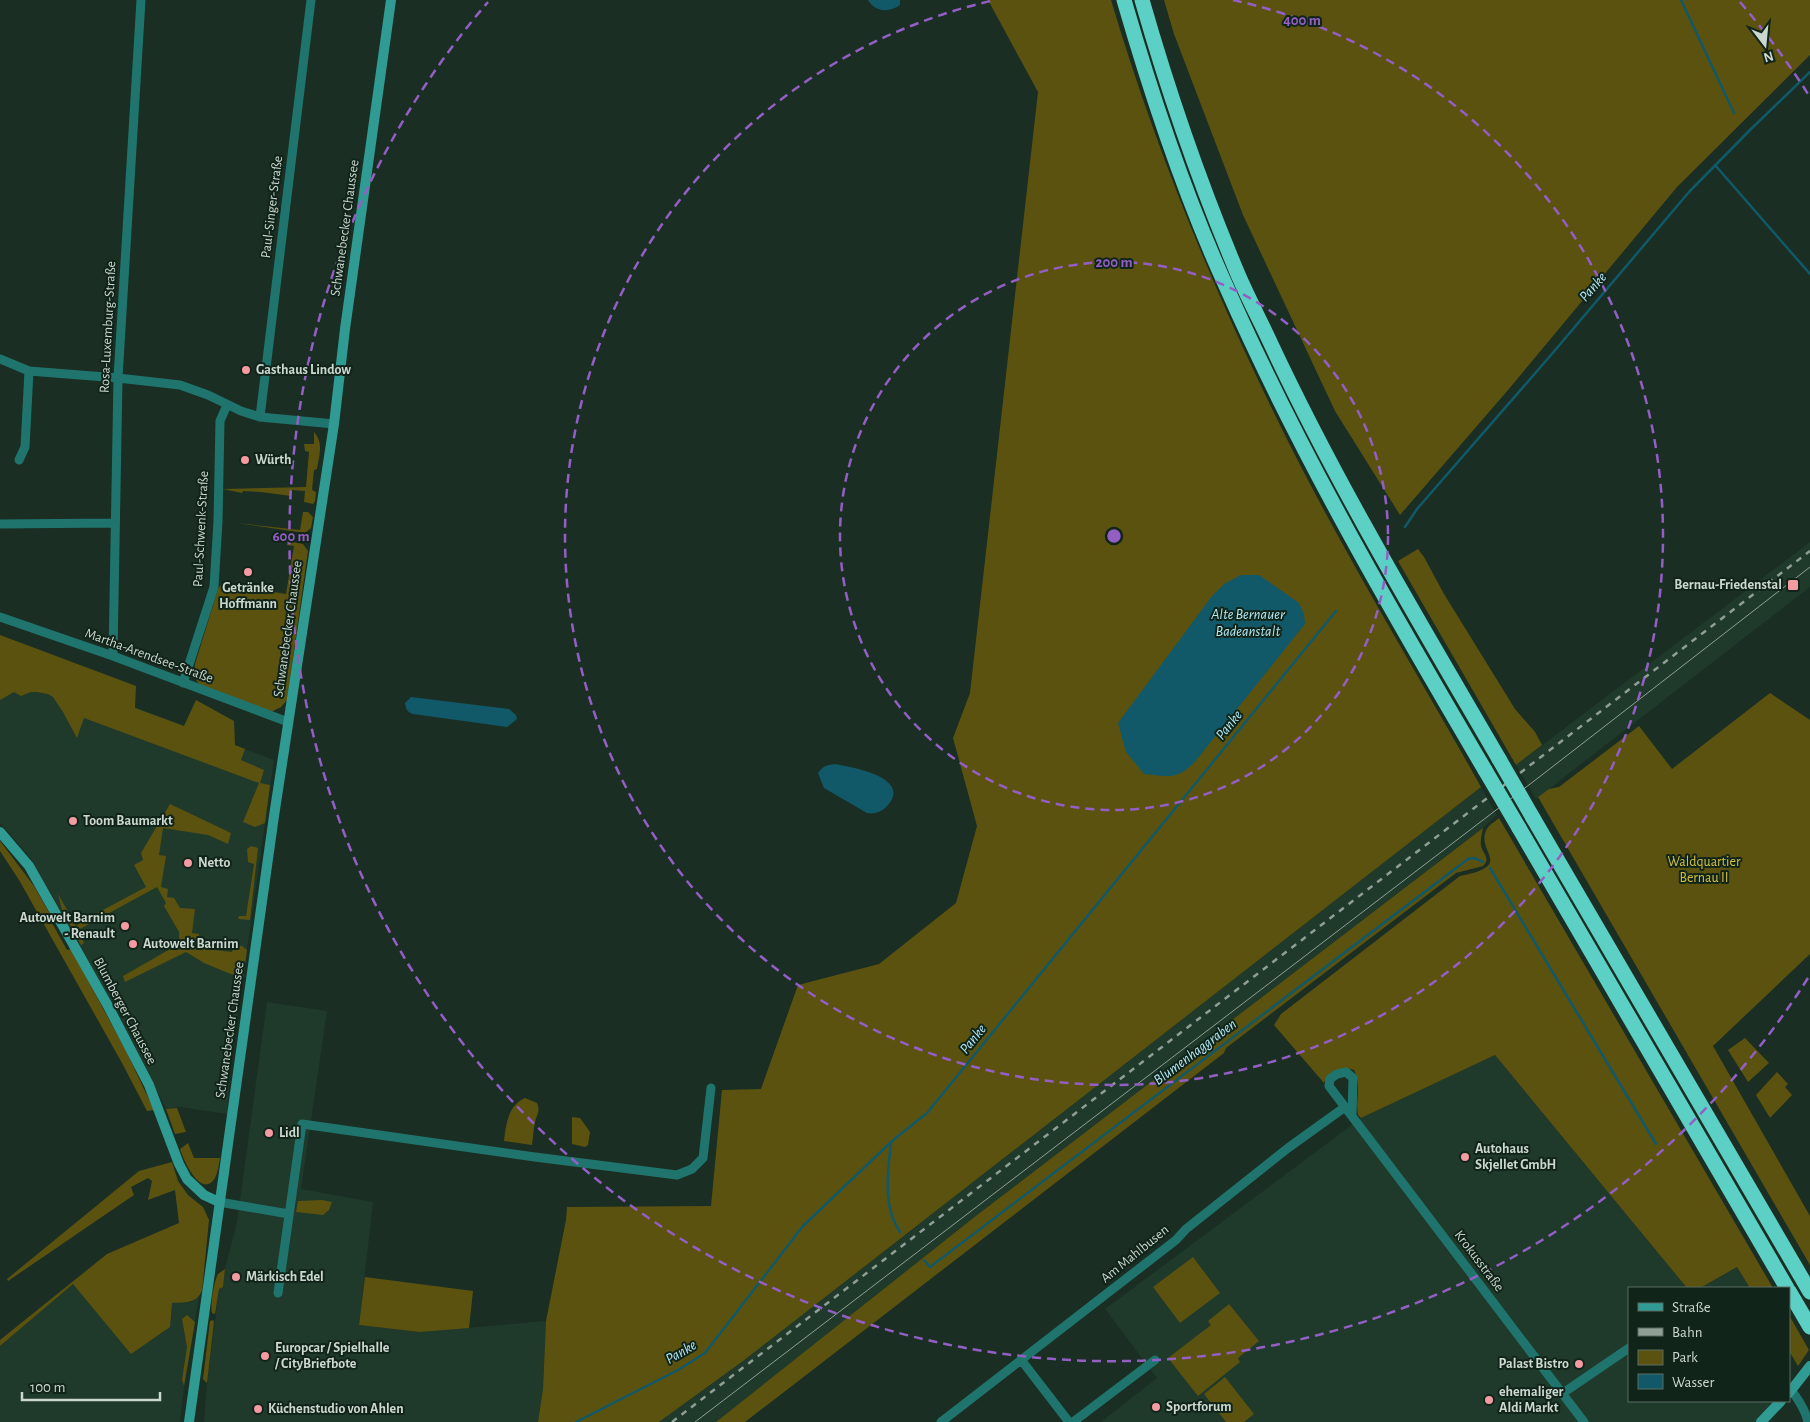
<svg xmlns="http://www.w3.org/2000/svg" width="1810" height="1422" font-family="'Alegreya Sans',sans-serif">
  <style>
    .built { fill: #1f392a }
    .green { fill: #5c520f }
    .water { fill: #115968 }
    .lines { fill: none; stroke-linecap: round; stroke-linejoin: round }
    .stream { stroke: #115968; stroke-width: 2.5 }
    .minor { stroke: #1f756d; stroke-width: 9 }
    .secondary { stroke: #2f9b92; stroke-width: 10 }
    .motorway { stroke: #5dd0c6; stroke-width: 15 }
    .tram { stroke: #909f96; stroke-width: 1 }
    .rail { stroke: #909f96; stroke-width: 2.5; stroke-dasharray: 6 6; stroke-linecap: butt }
    .motorway-bridge { stroke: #5dd0c6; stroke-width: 15 }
    .ring { fill: none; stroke: #935fc4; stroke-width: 2.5; stroke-dasharray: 9 6 }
    .poi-dot { fill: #f49aa3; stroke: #112419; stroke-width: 2 }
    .labels { text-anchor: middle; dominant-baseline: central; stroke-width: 4; stroke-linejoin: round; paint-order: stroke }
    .street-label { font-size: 14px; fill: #cbd7cf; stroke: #112419 }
    .poi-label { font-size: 14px; font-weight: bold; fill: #cbd7cf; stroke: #112419; text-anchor: start }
    .park-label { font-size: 14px; fill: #d4c03d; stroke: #112419 }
    .water-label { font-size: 15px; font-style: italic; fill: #b2e8f6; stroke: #112419 }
    .centre { fill: #935fc4; stroke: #112419; stroke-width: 2.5 }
    .ring-label { font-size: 15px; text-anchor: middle; font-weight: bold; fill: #935fc4; stroke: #112419; stroke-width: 4; stroke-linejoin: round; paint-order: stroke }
  </style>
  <rect width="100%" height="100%" fill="#1a2e23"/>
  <path class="built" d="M1810,542V587L1536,799L1516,765Z
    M0,656L274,760L231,1062L227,1114L180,1107L166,1109L118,1013L30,858L0,823Z
    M1481,787L1497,815L1483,828L977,1215L717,1422H659L743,1361Z
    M267,1002L327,1011L301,1189L373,1202L359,1325L420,1332L546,1321L543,1389L538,1422H204L207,1383L219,1289L223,1287L225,1269L237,1222Z
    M1495,1055L1687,1288H1629V1401H1777L1757,1422H1101L1157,1378L1105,1309L1361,1118Z
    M1737,1267L1750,1288H1700Z
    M73,1284L172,1303L191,1302L199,1296L182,1402L180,1422H0V1346Z"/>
  <path class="green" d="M988,0H1111C1158,158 1222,312 1297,459C1354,570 1420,678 1481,787L743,1361L659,1422H538L543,1389L546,1321L566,1220L567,1207L711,1206L722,1090L761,1089L798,985L879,964L956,903L977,826L953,738L970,693L1038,92Z
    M1164,0H1810V55L1677,187L1508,390L1400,515L1335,411L1243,215L1174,34Z
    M314,432C324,443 319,456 317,469L314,470L312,490L316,492L315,501L313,504L304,502L305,491L291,490V496L261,492L243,491L242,493L223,489L306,487L309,452L305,451L304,444H314Z
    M303,512H308L313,517L311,528L305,533L237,523L300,530Z
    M287,541L303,544L308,551L287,700L281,707L271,712L199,685L194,675L195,664L218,589L222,583L286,594L294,546L287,545Z
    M1418,549L1424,557L1444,594L1515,709L1535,732L1542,745L1516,765L1398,561Z
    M0,635L136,686L135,708L184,726L196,700L234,721L235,745L245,749L241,760L264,770L260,783L270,785L265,823L255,827L243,822L259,783L84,718L77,738L63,712L53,697L48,694L37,692H31L21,696L14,692L0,700Z
    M1770,693L1810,720V954L1713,1046L1810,1216V1265L1538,797L1549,789L1559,787L1639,726L1672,769Z
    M170,804L231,833L228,844L208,835L163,828L159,855L166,856L161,887L168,889L167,897L174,898L180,908L195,909L192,933L199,934L198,948L232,952L234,945L242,946L247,950L243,979L204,963L186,952L125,982L123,976L179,944V932L164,906L166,903L157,887L78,930L84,943L81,945L62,910L58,894L76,926L86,919L146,887L134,865L143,860L141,853Z
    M1499,818L1773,1288H1750L1737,1267L1700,1288H1687L1495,1055L1361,1118L1358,1115C1355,1099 1362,1086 1354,1070C1341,1066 1330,1070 1324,1083L1274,1025L1281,1014L1460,876C1519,865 1470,850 1489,826C1492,823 1496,821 1499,818Z
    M1483,828C1482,833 1480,841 1481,846C1483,854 1491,858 1483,866L1456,873L1226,1048L1224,1053L745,1422H716L977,1215Z
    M0,841L34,886L54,921L52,923L67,950L71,949L126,1051L154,1110L147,1111L122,1063L19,880L0,851Z
    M251,846L258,848L250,920L238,919L239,916H246L254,864L248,862L247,849Z
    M1745,1038L1769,1063L1748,1082L1728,1050Z
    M1777,1072L1788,1084L1785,1087L1792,1095L1770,1118L1756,1095Z
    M525,1098L537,1103C541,1112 536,1115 535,1123C533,1131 533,1138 532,1145L504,1141C506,1125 508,1105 525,1098Z
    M177,1108L186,1132L175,1134L166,1109Z
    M572,1117L580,1118L590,1132L588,1145L585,1147L572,1144Z
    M188,1143L194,1158H220C219,1164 218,1172 215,1178C201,1200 183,1159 180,1149Z
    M172,1162L178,1181L188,1195L203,1207L209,1220L202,1291C196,1304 185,1302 172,1303L170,1327L131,1354L73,1284L0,1346V1340L107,1254L179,1223L175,1190L148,1200L152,1181L148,1178L131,1187L134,1195L8,1281L7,1279L139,1171Z
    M322,1200L332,1202L329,1210L323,1215L296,1212L298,1201Z
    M1193,1257L1220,1293L1180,1323L1153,1287Z
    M225,1269L223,1287L219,1289L215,1314L212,1313C210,1305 214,1281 218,1274C220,1272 223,1271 225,1269Z
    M365,1277L473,1291L469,1328L420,1332L359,1325Z
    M1229,1304L1259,1341L1238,1358L1240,1362L1198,1396L1168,1358L1211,1325L1208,1321Z
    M187,1315L195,1322L184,1386L182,1380L187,1347L182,1319Z
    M1789,1315L1809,1350L1798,1366L1789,1351Z
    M213,1320L214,1322L207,1383L203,1379L210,1321Z
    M1225,1377L1254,1414L1244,1422H1226L1204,1394Z"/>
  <path class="water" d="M868,0H900V5C889,13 875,12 868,0Z
    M1241,575H1259L1299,603L1304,614L1305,624L1194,763C1175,781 1168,776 1144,774L1126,752L1118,723L1212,596L1224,584Z
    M411,697L509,709L516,715L517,719L507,727L413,714C407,712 406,709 405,703Z
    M835,764C851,767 912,777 888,805C882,812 875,814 867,813L824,788L818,773C823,766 827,765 835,764Z"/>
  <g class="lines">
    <path class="stream" d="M1681,0L1734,113
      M1715,165L1810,274
      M1405,527L1417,509L1551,355L1689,192L1750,130L1810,72
      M1490,868L1656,1144
      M891,1142C888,1171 882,1206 900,1232
      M924,1260L930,1267L1468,859L1474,858L1483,862
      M576,1422L678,1370L705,1353L803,1226L892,1141L927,1113L1336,611"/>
    <path class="minor" d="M0,359L29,371L118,378L180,385L208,395L241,411L260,417L334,424
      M260,417L311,0
      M19,460L25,447L29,371
      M0,524L115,523
      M0,617L113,656L288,722
      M113,656L118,378L141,0
      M183,683L214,587L218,521L220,421L227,405
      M1352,1116L1353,1078L1346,1072L1337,1074L1330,1079L1329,1086L1584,1422
      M219,1202L289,1214
      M278,1293L302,1124L535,1157L677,1175L692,1169L703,1158L711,1088
      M1022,1361L1069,1422
      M1791,1390C1799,1400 1805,1409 1808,1422
      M1563,1393L1629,1348
      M941,1422L1176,1240L1186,1229L1288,1148L1345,1107
      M1073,1422L1155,1360"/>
    <path class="secondary" d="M0,832L29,866L108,1006L149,1085L179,1164L187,1179L204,1195L219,1202
      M1789,1393L1810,1366
      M189,1422L274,816L334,424L345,329L391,0
      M1761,1422L1781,1401"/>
    <path class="motorway" d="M1124,0C1152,97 1184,194 1226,286C1300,454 1392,612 1485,770
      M1142,0C1168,91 1200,184 1237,272C1247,296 1260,320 1271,344C1338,487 1420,623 1499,759
      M1533,818L1810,1292
      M1519,828L1787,1288
      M1789,1291L1810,1327"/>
    <path class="tram" d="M695,1422L1538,778L1810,567"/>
    <path class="rail" d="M672,1422L1810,551"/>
    <path class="motorway-bridge" d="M1499,759L1533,818
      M1485,770L1519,828"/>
  </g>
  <g class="ring">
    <circle cx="1114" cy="536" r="274"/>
    <path d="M1233 0A549 549 0 1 1 995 0"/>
    <path d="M1808 978A823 823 0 1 1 488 2M1740 2A823 823 0 0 1 1808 94"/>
  </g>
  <g class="poi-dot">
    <circle cx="246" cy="370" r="5"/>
    <circle cx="245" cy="460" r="5"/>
    <circle cx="248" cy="572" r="5"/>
    <rect x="1787" y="579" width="12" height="12" rx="2.5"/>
    <circle cx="73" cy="821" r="5"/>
    <circle cx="188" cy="863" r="5"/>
    <circle cx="125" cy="926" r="5"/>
    <circle cx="133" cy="944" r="5"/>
    <circle cx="269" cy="1133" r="5"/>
    <circle cx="1465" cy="1157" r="5"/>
    <circle cx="236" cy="1277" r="5"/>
    <circle cx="265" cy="1356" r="5"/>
    <circle cx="1579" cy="1364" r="5"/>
    <circle cx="1489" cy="1400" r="5"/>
    <circle cx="1156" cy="1407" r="5"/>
    <circle cx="258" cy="1409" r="5"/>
  </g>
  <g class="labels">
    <g class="street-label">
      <text transform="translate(272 207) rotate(-83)">Paul-Singer-Straße</text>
      <text transform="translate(345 228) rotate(-82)">Schwanebecker Chaussee</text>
      <text transform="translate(108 327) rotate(-87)">Rosa-Luxemburg-Straße</text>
      <text transform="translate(201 529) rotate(-87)">Paul-Schwenk-Straße</text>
      <text transform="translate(288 629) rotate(-82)">Schwanebecker Chaussee</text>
      <text transform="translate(149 656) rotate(20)">Martha-Arendsee-Straße</text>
      <text transform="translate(125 1011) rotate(62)">Blumberger Chaussee</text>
      <text transform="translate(230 1030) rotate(-82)">Schwanebecker Chaussee</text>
      <text transform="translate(1135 1254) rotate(-39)">Am Mahlbusen</text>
      <text transform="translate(1479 1261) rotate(53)">Krokusstraße</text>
    </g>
    <g class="poi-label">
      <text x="256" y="370">Gasthaus Lindow</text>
      <text x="255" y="460">Würth</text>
      <text x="1782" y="585" text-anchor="end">Bernau-Friedenstal</text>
      <text x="248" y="588" text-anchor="middle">Getränke<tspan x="248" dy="16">Hoffmann</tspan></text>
      <text x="83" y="821">Toom Baumarkt</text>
      <text x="198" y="863">Netto</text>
      <text x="115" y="918" text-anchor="end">Autowelt Barnim<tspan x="115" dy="16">- Renault</tspan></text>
      <text x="143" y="944">Autowelt Barnim</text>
      <text x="279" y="1133">Lidl</text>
      <text x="1475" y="1149">Autohaus<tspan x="1475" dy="16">Skjellet GmbH</tspan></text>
      <text x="246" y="1277">Märkisch Edel</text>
      <text x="275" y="1348">Europcar / Spielhalle<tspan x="275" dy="16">/ CityBriefbote</tspan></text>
      <text x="1569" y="1364" text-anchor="end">Palast Bistro</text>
      <text x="1499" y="1392">ehemaliger<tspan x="1499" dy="16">Aldi Markt</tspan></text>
      <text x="1166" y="1407">Sportforum</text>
      <text x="268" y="1409">Küchenstudio von Ahlen</text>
    </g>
    <g class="park-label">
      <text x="1704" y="862">Waldquartier<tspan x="1704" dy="16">Bernau II</tspan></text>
    </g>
    <g class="water-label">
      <text transform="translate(1593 287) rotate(-49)">Panke</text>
      <text x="1248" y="614">Alte Bernauer<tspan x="1248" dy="17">Badeanstalt</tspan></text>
      <text transform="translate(1229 725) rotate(-51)">Panke</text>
      <text transform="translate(973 1039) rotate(-51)">Panke</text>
      <text transform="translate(1195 1052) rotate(-37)">Blumenhaggraben</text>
      <text transform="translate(681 1352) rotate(-30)">Panke</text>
    </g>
  </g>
  <circle cx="1114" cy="536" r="8" class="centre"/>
  <g class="ring-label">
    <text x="1302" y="25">400 m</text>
    <text x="1114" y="267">200 m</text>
    <text x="291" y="541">600 m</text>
  </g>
  <rect x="1628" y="1287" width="162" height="115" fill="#112419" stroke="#5b6c62"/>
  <rect x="1638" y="1303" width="25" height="8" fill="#2f9b92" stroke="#5b6c62"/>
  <text x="1672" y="1312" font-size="15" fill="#cbd7cf">Straße</text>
  <rect x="1638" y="1328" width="25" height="8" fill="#909f96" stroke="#5b6c62"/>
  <text x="1672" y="1337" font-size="15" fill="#cbd7cf">Bahn</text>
  <rect x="1638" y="1350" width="25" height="15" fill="#5c520f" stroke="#5b6c62"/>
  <text x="1672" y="1362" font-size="15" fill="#cbd7cf">Park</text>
  <rect x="1638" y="1374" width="25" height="15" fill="#115968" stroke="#5b6c62"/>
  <text x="1672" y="1387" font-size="15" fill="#cbd7cf">Wasser</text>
  <g transform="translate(1765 45) rotate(164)" stroke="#112419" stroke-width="4" paint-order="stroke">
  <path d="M0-4L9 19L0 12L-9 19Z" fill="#cbd7cf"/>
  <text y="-8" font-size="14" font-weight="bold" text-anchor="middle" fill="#cbd7cf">N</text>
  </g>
  <path d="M22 1392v8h138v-8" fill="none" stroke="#cbd7cf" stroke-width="2.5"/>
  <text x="30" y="1392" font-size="15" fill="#cbd7cf" stroke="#112419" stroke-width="4" paint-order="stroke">100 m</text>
</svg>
